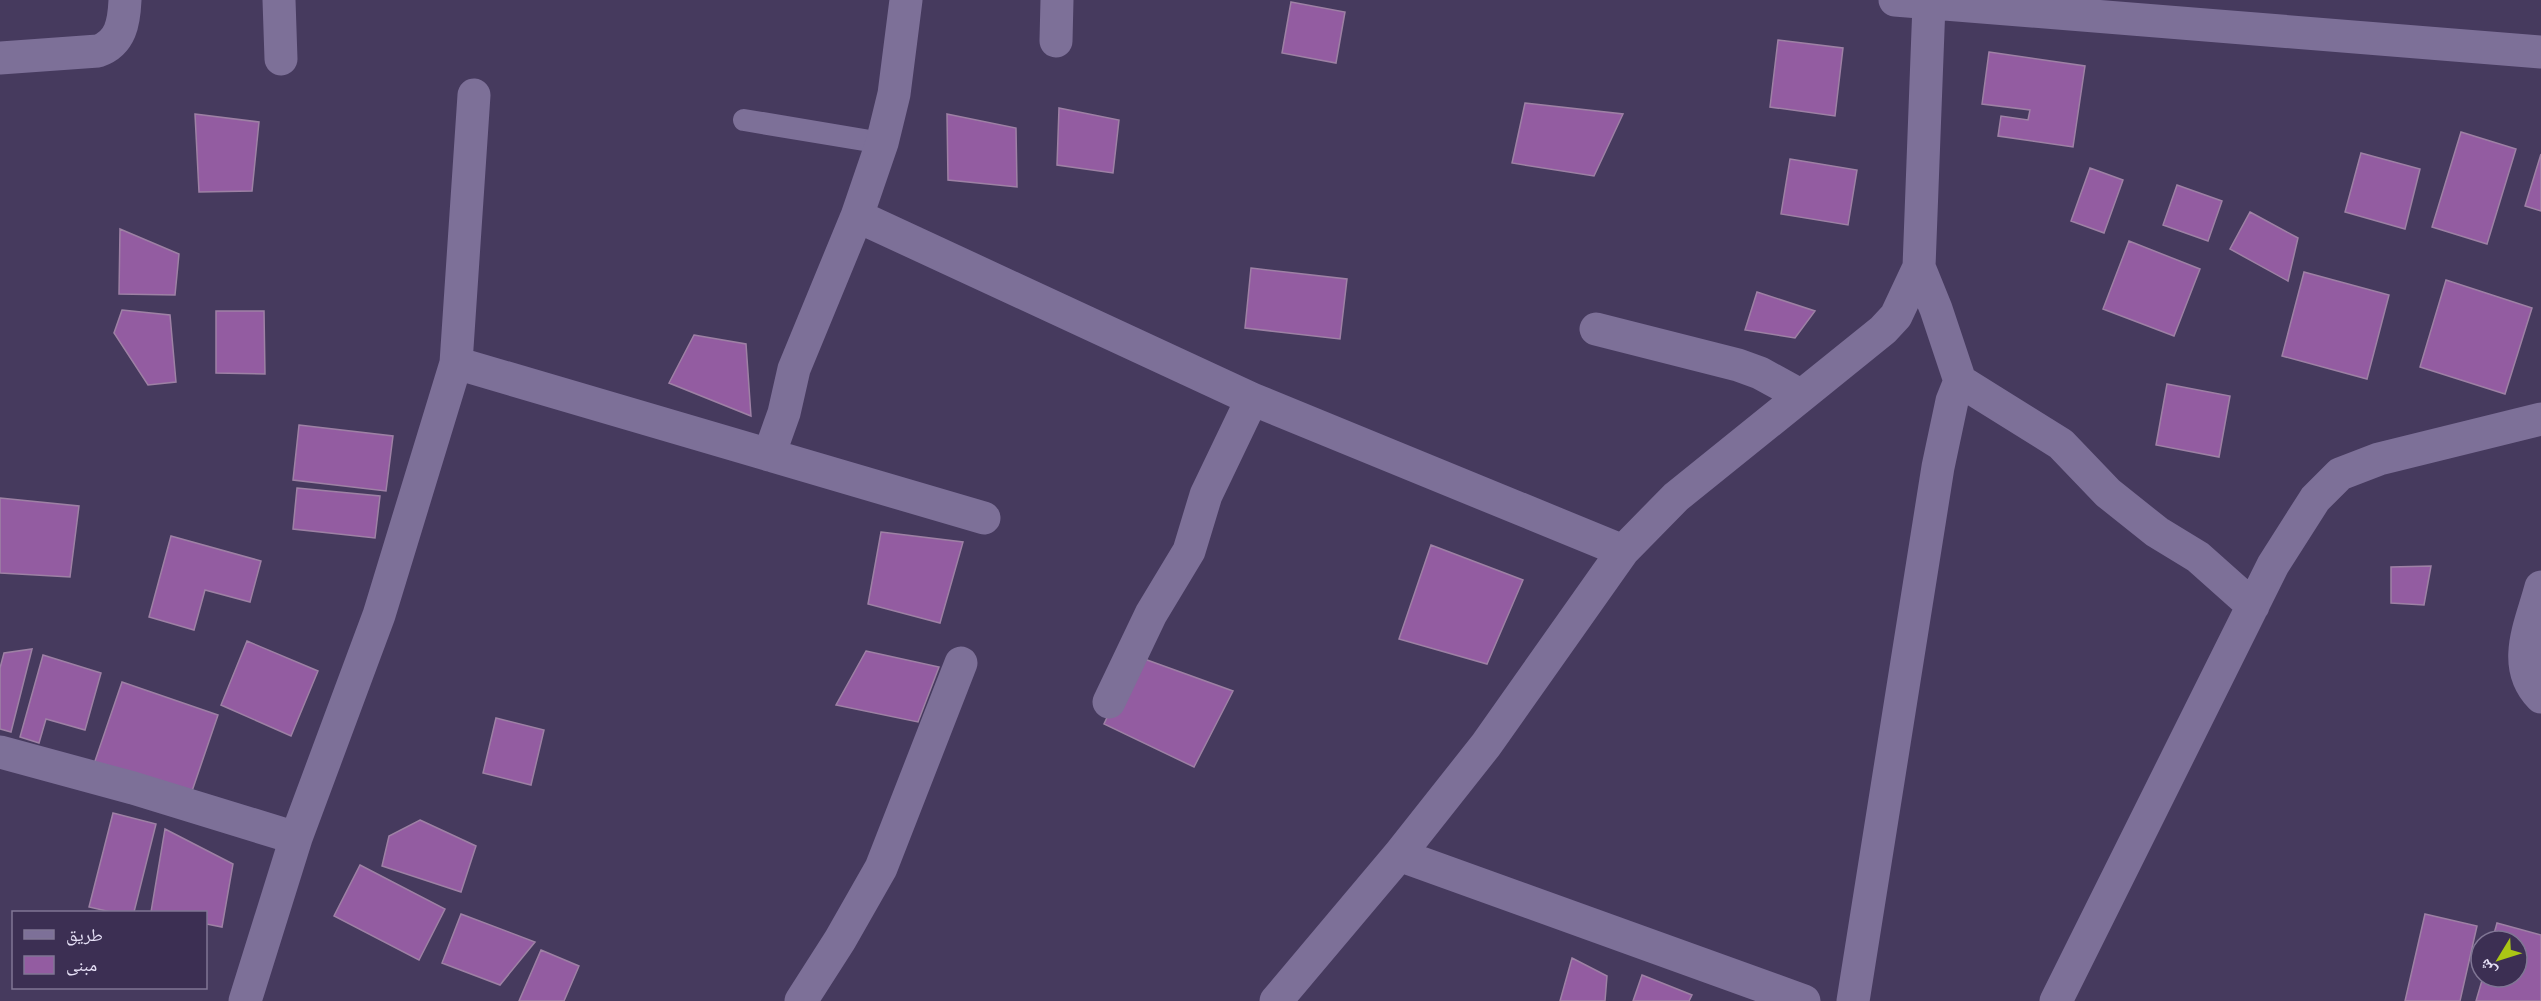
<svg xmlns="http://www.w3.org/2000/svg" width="2541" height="1001" font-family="Poppins,'Noto Naskh Arabic',sans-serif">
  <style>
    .building { fill: #935ca1; stroke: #9e81a5; stroke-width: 1.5 }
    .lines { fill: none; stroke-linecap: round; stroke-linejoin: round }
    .service { stroke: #7d7098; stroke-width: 22 }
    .minor { stroke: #7d7098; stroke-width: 33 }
  </style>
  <rect width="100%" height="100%" fill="#463a5e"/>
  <path class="building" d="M1291,2L1345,12L1336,63L1282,53Z
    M1778,40L1843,48L1835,116L1770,107Z
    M1989,52L2085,66L2073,147L1998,136L2001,116L2028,120L2030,110L1982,104Z
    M1525,103L1623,114L1594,176L1512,163Z
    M1059,108L1119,120L1113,173L1057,165Z
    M195,114L259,122L252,191L199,192Z
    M947,114L1016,128L1017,187L948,180Z
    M2461,132L2516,149L2487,244L2432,227Z
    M2361,153L2420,169L2405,229L2345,212Z
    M2541,154V211L2525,206Z
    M1790,159L1857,170L1848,225L1781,214Z
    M2090,168L2123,180L2104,233L2071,221Z
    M2177,185L2222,201L2208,241L2163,225Z
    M2250,212L2298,238L2288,281L2230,249Z
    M120,229L179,254L175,295L119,294Z
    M2129,241L2200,269L2174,336L2103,309Z
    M1251,268L1347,279L1340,339L1245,328Z
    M2304,272L2389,295L2367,379L2282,356Z
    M2446,280L2532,308L2505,394L2420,367Z
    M1757,292L1815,311L1795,338L1745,330Z
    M122,310L170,315L176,382L148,385L114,333Z
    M216,311H264L265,374L216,373Z
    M694,335L746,344L751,416L669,383Z
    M2167,384L2230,396L2219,457L2156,445Z
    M299,425L393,436L386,491L293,480Z
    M297,488L380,496L375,538L293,529Z
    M0,498L79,506L70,577L0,573Z
    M881,532L963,542L940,623L868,604Z
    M171,536L261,561L250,602L205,590L194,630L149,617Z
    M1431,545L1523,580L1487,664L1399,639Z
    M2431,566L2424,605L2391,603V567Z
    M247,641L318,671L291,736L221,705Z
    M32,649L11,732L0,729V668L4,653Z
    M866,651L939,667L918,722L836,705Z
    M43,655L101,673L85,730L46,719L39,743L20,737Z
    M1136,656L1233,691L1194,767L1104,724Z
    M122,682L218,715L190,797L94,764Z
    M496,718L544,730L531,785L483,773Z
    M113,813L156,824L134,912H111L89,907Z
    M420,820L476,846L461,892L382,866L389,836Z
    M165,829L233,864L222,927L206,924V912H151Z
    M360,865L445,909L419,960L334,916Z
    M461,914L535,942L500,985L442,963Z
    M2425,914L2477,926L2460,1001H2405Z
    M2497,923L2541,935V1001H2476L2483,977H2517V941H2492Z
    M541,950L579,966L564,1001H519Z
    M1572,958L1607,976L1605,1001H1560Z
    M1642,975L1692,995L1689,1001H1633Z"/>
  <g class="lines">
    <path class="service" d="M744,120L882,143"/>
    <path class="minor" d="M279,0L281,59
      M1895,0L2541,52
      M1056,41L1057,0
      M0,58L98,51C121,43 124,22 125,0
      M857,216L1252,399L1623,551
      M1596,329L1738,365L1760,373L1800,395
      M456,363L984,518
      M1960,381L2061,444L2108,493L2157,532L2198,557L2253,606
      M769,455L784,413L794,369L857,216L882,143L894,94L906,0
      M2541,587C2531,625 2510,665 2541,697
      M1109,702L1151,614L1189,551L1206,495L1252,399
      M0,752L133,788L296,838
      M1399,855L1804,1001
      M245,1001L296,838L379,615L456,363L474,95
      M801,1001L840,940L881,868L961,663
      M1276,1001L1399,855L1486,745L1623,551L1676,497L1883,330L1896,316L1919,267L1929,4
      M1853,1001L1938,467L1952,401L1960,381L1936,309L1919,267
      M2056,1001L2273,565L2315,499L2340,474L2379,459L2541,419"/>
  </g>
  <rect x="12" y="911" width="195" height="78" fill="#3c2f53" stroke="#807695" stroke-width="1.5"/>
  <rect x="24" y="930" width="30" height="9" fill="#7d7098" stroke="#807695" stroke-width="1.5"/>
  <text x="66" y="941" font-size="18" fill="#e7e1f7">طريق</text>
  <rect x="24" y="956" width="30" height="18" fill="#935ca1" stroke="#807695" stroke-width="1.5"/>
  <text x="66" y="971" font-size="18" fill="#e7e1f7">مبنى</text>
  <g transform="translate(2499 959) rotate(232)"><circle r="28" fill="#3c2f53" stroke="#807695" stroke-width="1.5"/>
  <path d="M0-4.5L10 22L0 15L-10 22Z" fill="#abc615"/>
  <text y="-9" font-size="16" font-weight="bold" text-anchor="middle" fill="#e7e1f7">ش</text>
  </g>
</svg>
